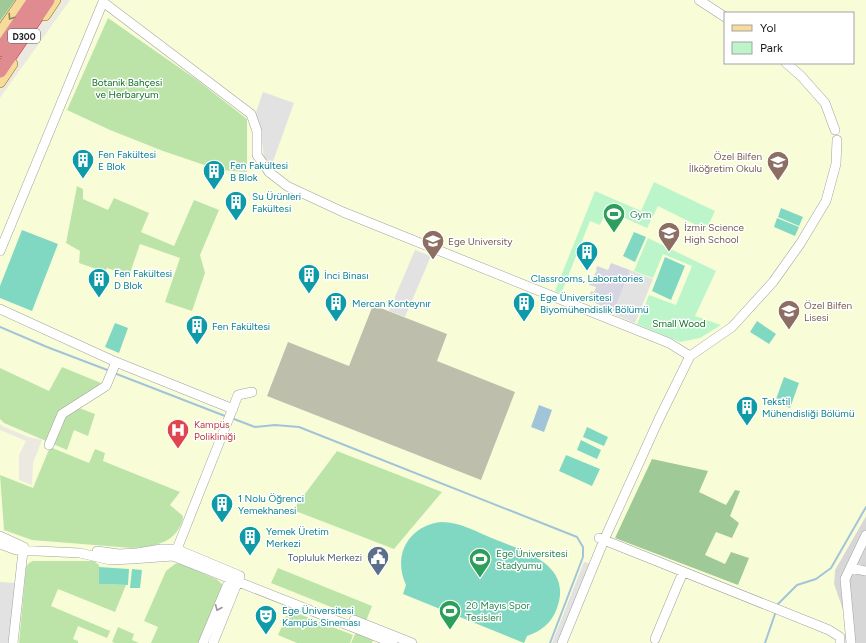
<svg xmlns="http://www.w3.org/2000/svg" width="866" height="643" font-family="Figtree,sans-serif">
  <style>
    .residential { fill: #d8d7d7 }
    .education { fill: #f8fdd8; fill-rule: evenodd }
    .construction { fill: #bdbfac }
    .grass { fill: #bde4a8 }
    .forest { fill: #9fc997 }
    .park { fill: #bdf5ca }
    .pitch { fill: #81d8c2 }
    .parking { fill: #e2e2e2 }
    .plaza { fill: #d6d5e1 }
    .water { fill: #a2c4d8 }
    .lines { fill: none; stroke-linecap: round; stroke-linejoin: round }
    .stream { stroke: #a2c4d8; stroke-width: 2 }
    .minor-casing { stroke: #a1a1a1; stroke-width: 10 }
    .major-casing { stroke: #897008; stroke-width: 12 }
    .highway-casing { stroke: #ca2c4d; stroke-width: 14 }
    .minor { stroke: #fff; stroke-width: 9 }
    .major { stroke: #f6db9b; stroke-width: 11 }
    .highway { stroke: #e08b8f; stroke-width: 13 }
    .oneway { stroke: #938461 }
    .oneway2 { stroke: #989898 }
    .labels { text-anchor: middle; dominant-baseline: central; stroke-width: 3; stroke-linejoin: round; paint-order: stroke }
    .shield { fill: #fff; stroke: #5f5f5f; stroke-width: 1 }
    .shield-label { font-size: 9px; font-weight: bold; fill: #1a1a1a }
    .park-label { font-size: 10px; fill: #117026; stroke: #fff }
    .culture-label { font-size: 10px; fill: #0d838f; stroke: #fff; text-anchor: start }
    .education-label { font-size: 10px; fill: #785e54; stroke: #fff; text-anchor: start }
    .leisure-label { font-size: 10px; fill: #27864d; stroke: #fff; text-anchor: start }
    .health-label { font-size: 10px; fill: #be3a42; stroke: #fff; text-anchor: start }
    .service-label { font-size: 10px; fill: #4e5e75; stroke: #fff; text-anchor: end }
  </style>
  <rect width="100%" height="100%" fill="#ece9e0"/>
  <path class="residential" d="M866,516V643H848L845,616L834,584L835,570Z"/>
  <path class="education" d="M70,0H866V516L835,570L834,584L845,616V643H0V430L26,441L19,455V480L32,485L33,463L42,440L28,437L2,426L0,424V98ZM725,13H853V63H725Z"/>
  <path class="construction" d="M373,305L447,334L437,361L515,392L481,480L267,396L288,342L349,366Z"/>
  <path class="grass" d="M108,18L197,80L247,119V172L219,170L163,151L110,130L67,110Z
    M77,186L83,189V199L108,210L114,198L149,213L141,232L174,246L194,200L219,210L200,255L205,273L192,311L165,302L180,258L140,244L129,276L107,268L105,272L79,263L80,251L66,243Z
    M62,367L101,383L74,406L95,414L88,436L74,430L67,450L4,423L0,419V368L49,391Z
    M50,447L89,463L95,449L105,453L103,461L180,492L170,505L183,516C183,521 181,524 179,528C170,545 149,547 132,548L32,540L4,530L0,475L33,488Z
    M337,451L442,492L394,549L293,510Z
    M33,561H94L99,565V584L126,585L115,612L58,589L51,606L110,631L113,625L107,638L78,626L73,639L78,641V643H19L26,567L29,563Z
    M179,563L216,579L220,582L223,586L199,643H151L158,627L144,621L166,571L175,564Z
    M278,568L372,606L366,621L271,583Z
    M289,610L353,635L350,643H297L278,635Z
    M118,627L134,634L132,640L139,643H115L112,642Z
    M356,632L374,639L372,643H351Z"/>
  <path class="forest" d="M0,0H15L0,21Z
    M652,459L708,471L699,492L726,505L735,490L740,491L730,516L739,523L732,538L716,532L705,555L725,564L731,552L749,558L738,585L615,538Z"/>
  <path class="park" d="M654,182L715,211L706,230L658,206L647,228L607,210L600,225L590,221L561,294L555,291L595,191L641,211Z
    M648,238L716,271L695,316L721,325L700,338L680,342L637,324L649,295L676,305L692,266L663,254L653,278L634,271Z"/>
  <path class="pitch" d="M781,208L803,217L799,226L778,217Z
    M777,218L799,227L795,236L774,227Z
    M22,230L58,244L32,311L0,298V286Z
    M634,232L646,237L635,262L623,256Z
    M665,257L685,266L671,300L652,291Z
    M757,321L776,334L769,344L750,332Z
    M115,323L128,328L119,353L105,347Z
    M784,377L799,383L790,408L775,402Z
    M587,427L608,437L604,446L583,437Z
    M581,440L601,450L597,459L577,450Z
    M566,455L600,469L592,486L559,471Z
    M442,522C460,522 477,532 494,539C524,551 573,564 557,608C552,623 541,631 527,636L524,643L403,594L406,585C392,555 409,525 442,522Z
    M99,567L129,569L128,585L99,584Z
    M132,569L142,570L140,588H130Z"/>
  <path class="parking" d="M263,92L294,103L271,167L264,160L261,131L255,115Z
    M415,250L431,256L405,317L389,311Z
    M630,270L653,279L635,323L613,314Z
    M584,562L591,564L560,643H552Z
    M0,582L15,583L11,643H0Z"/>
  <path class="plaza" d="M611,263L630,270L614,311L588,300L591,291L594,292L596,287L589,285L597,270H596L597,266L608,270Z"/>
  <path class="water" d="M539,405L552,410L544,432L531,427Z"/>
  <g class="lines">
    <path class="stream" d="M0,327L47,347L110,371
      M114,373L225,416
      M234,419L255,427L275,425L299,427L577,537L583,547V557L550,643
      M777,606L778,604L797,585L816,579L831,568L866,507
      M765,643L776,611"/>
    <g class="minor-casing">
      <path id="minor" d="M699,0L725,17
        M786,63L801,76L825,103L835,130
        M0,251L103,2L251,114L257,131V155L269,172L287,186L343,212L669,343L690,356
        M0,309L116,362L233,409
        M49,445L62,414L106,386L116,362
        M0,536L24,547
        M599,538L829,630L840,637V643
        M0,544L16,550L80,553L110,560L132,559L173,556L393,643
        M177,549L238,395L252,392
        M97,551L119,554L137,553L161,549H176L238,575
        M851,568L866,571
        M354,620L412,643
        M655,639L683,572
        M13,643L23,551L21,548L22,547
        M203,643L232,574
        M213,643L240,576
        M562,643L604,540L659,419L690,356L732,327L773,282L800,244L826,201L836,164L837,140
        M851,643L845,579L866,535"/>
    </g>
    <g class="major-casing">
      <path id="major" d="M45,15L55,0
        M0,33L23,0
        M0,82L12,64"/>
    </g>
    <g class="highway-casing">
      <path id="highway" d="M0,50L34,0
        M0,71L48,0"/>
    </g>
    <use href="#minor" class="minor"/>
    <use href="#major" class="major"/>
    <use href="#highway" class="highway"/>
  </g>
  <defs><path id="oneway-chevron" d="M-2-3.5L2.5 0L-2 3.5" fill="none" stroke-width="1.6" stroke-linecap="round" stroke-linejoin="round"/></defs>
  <use class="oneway" href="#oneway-chevron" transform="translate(11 17) rotate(124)"/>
  <use class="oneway2" href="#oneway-chevron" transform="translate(218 608) rotate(113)"/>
  <defs>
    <g id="building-pin" transform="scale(1.15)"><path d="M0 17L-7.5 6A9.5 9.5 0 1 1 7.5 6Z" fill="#0f9aa8" stroke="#fff"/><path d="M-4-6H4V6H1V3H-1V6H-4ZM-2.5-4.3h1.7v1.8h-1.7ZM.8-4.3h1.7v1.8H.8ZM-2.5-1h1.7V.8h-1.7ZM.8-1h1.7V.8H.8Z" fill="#fff"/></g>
    <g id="school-pin" transform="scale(1.15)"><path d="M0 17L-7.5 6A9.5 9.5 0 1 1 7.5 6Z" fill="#8d6e63" stroke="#fff"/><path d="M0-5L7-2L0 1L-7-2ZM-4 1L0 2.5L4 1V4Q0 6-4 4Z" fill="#fff"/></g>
    <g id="stadium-pin" transform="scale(1.15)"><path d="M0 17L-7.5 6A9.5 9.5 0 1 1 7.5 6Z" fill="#2e9e5b" stroke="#fff"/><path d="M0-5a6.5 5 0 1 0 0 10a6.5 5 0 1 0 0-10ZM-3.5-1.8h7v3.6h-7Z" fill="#fff"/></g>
    <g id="university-pin" transform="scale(1.15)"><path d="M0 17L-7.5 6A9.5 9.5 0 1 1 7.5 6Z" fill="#8d6e63" stroke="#fff"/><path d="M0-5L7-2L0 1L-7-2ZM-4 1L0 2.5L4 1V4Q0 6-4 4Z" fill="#fff"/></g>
    <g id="hospital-pin" transform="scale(1.15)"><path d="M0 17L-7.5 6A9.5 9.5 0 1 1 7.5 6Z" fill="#e0444e" stroke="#fff"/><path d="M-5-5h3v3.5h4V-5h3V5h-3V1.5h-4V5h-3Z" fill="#fff"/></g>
    <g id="civic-pin" transform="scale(1.15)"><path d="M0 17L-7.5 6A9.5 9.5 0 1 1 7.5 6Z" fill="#5c6f8a" stroke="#fff"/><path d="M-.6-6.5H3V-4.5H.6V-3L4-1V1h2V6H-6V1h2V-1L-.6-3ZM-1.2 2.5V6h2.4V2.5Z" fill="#fff"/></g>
    <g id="theatre-pin" transform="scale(1.15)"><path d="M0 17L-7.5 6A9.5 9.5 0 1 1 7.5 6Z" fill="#0f9aa8" stroke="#fff"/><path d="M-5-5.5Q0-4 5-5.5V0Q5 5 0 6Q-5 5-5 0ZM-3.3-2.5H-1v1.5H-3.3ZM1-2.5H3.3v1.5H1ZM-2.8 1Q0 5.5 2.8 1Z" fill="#fff"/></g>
  </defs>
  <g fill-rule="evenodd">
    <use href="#building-pin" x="83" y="160"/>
    <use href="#school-pin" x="778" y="162"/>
    <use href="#building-pin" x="214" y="171"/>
    <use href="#building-pin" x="236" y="202"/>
    <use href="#stadium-pin" x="614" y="214"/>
    <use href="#school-pin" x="669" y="233"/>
    <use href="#university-pin" x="433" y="241"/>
    <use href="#building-pin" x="587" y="252"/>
    <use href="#building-pin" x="309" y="275"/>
    <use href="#building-pin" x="99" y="279"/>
    <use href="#building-pin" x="336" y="303"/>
    <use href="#building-pin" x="524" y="303"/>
    <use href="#school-pin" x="789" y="311"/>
    <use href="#building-pin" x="197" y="326"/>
    <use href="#building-pin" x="747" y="407"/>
    <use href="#hospital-pin" x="178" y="430"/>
    <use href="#building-pin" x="222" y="504"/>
    <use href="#building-pin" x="250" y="537"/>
    <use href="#civic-pin" x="378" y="557"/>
    <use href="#stadium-pin" x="480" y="559"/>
    <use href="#stadium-pin" x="450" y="611"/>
    <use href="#theatre-pin" x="266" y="616"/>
  </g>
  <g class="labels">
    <rect class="shield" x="8" y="29" width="32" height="14" rx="3"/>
    <g class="shield-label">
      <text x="24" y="36">D300</text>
    </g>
    <g class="park-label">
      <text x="127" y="82">Botanik Bahçesi<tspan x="127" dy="12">ve Herbaryum</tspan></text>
      <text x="679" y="323">Small Wood</text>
    </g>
    <g class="culture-label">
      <text x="98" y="154">Fen Fakültesi<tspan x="98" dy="12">E Blok</tspan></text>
      <text x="230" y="165">Fen Fakültesi<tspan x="230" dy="12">B Blok</tspan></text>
      <text x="252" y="196">Su Ürünleri<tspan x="252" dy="12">Fakültesi</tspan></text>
      <text x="114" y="273">Fen Fakültesi<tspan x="114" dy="12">D Blok</tspan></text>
      <text x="324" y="275">İnci Binası</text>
      <text x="587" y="278" text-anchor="middle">Classrooms, Laboratories</text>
      <text x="540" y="297">Ege Üniversitesi<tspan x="540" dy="12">Biyomühendislik Bölümü</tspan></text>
      <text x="352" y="303">Mercan Konteynır</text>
      <text x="212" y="326">Fen Fakültesi</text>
      <text x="762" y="401">Tekstil<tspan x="762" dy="12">Mühendisliği Bölümü</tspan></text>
      <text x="238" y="498">1 Nolu Öğrenci<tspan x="238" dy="12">Yemekhanesi</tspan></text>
      <text x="266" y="531">Yemek Üretim<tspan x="266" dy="12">Merkezi</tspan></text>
      <text x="282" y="610">Ege Üniversitesi<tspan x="282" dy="12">Kampüs Sineması</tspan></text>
    </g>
    <g class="education-label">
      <text x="762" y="156" text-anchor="end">Özel Bilfen<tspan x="762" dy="12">İlköğretim Okulu</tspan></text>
      <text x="684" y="227">İzmir Science<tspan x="684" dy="12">High School</tspan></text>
      <text x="448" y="241">Ege University</text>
      <text x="804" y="305">Özel Bilfen<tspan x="804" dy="12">Lisesi</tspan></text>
    </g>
    <g class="leisure-label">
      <text x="630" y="214">Gym</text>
      <text x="496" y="553">Ege Üniversitesi<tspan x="496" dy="12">Stadyumu</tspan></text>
      <text x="466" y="605">20 Mayıs Spor<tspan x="466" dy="12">Tesisleri</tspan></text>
    </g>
    <g class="health-label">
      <text x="194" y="424">Kampüs<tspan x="194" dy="12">Polikliniği</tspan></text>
    </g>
    <g class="service-label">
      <text x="362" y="557">Topluluk Merkezi</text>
    </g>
  </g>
  <rect x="724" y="12" width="130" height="52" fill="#ffffff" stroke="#a3a3a3"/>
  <rect x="732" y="25" width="20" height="6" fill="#f6db9b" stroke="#a3a3a3"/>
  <text x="760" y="32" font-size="12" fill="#1a1a1a">Yol</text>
  <rect x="732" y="42" width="20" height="12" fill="#bdf5ca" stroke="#a3a3a3"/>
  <text x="760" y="52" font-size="12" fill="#1a1a1a">Park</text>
</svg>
